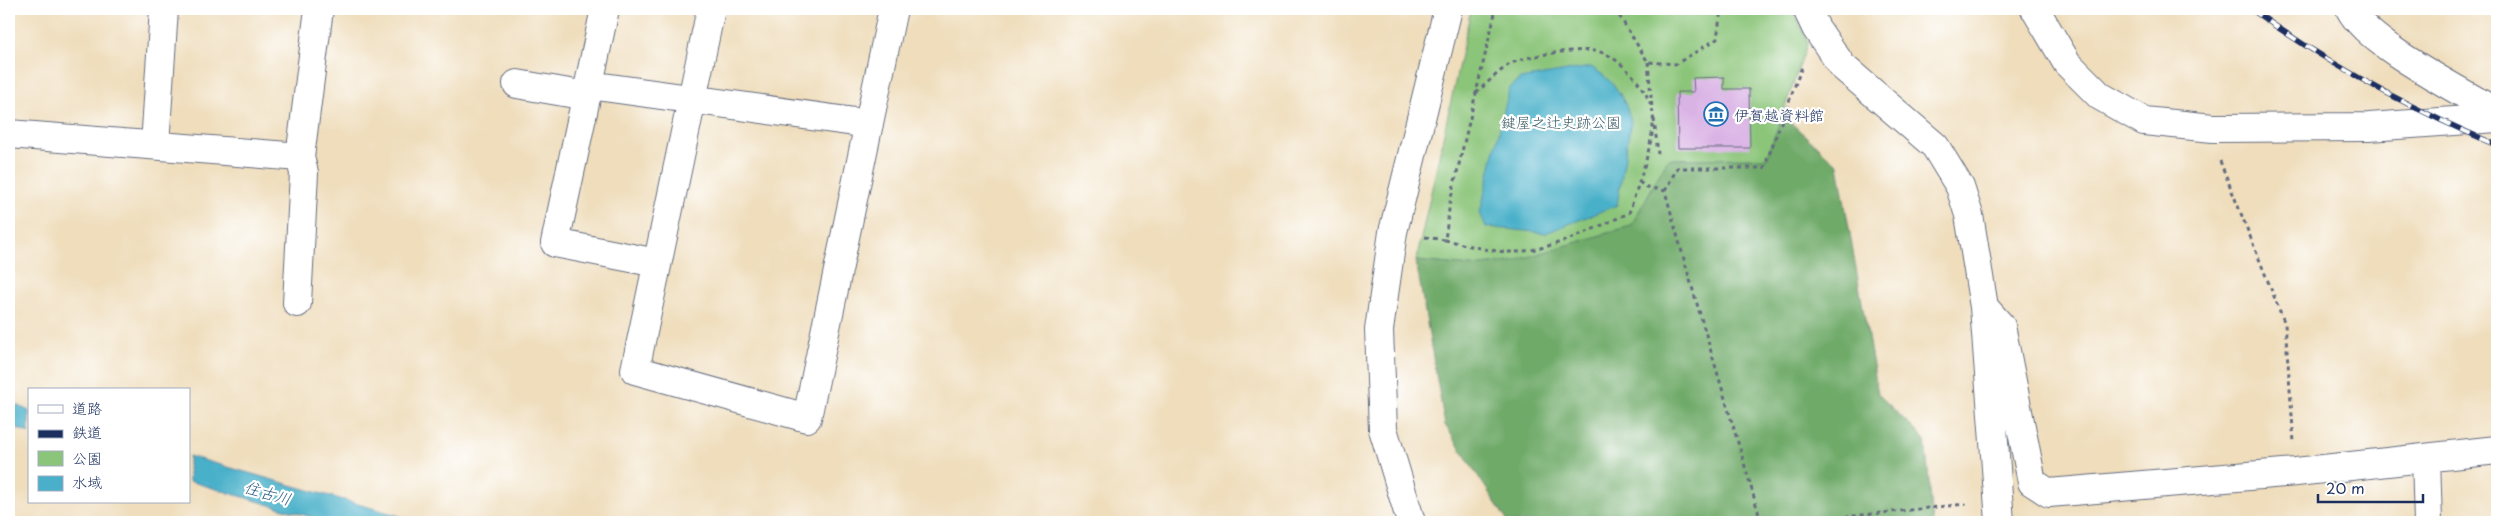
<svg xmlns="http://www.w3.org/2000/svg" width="2506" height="531" font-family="'Playpen Sans','Klee One',sans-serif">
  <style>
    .green { fill: #8bc579; stroke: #537a6c }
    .forest { fill: #70aa69; stroke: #466c64 }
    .water { fill: #4ab0c9; stroke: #327094 }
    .building { fill: #dab3e5 }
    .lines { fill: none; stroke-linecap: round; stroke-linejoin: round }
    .minor-casing { stroke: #656c7f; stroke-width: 30 }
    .path { stroke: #656c7f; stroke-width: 3; stroke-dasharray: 4 4; stroke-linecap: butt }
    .minor { stroke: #fff; stroke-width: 28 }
    .rail-casing { stroke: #1b2f5e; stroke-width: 5.5 }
    .rail { stroke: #fff; stroke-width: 4; stroke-dasharray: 11; stroke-linecap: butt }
    .labels { text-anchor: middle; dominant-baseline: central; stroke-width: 4.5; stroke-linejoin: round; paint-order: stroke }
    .poi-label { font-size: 15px; fill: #1b2f5e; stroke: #fff; text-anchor: start }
    .park-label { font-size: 15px; fill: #3d5c66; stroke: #fff }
    .water-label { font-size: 16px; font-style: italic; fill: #2b5c83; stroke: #fff }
  </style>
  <rect width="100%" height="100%" fill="#fff"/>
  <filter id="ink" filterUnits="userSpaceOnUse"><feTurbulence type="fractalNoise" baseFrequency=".02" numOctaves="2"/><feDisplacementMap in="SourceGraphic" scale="10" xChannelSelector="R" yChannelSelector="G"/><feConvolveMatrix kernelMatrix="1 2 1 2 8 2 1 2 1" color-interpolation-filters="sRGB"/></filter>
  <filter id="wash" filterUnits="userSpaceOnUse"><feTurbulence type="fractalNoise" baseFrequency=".0096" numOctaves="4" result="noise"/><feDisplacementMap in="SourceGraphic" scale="20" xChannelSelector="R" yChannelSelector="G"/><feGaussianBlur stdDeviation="1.12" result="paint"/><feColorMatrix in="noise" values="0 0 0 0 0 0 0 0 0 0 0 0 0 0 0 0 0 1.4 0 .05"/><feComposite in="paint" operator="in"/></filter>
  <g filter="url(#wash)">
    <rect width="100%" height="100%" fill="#efddbb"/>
    <path class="green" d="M1471,9H1793L1808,42L1767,158L1668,159L1631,226L1512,262L1471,266L1416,261Z"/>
    <path class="forest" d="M1782,115L1838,165L1878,394L1925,440L1933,522H1508L1445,425L1416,261L1471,266L1512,262L1631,226L1668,159L1767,158Z"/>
    <path class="water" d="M1591,67C1613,80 1624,95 1631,121L1617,205L1546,233L1486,227L1480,213L1509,89L1520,79Z
      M9,401L29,411V433L9,425Z
      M189,456L407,518L422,522H328L189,481Z"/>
    <g id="blocks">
      <path class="building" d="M1724,77V89H1749L1750,148H1678L1677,92H1694L1693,78Z"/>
    </g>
  </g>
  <g filter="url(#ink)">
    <use href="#blocks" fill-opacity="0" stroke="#656c7f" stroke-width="1"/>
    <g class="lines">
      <g class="minor-casing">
        <path id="minor" d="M605,9L555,243L657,263
          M711,9L635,370L807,418L893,9
          M1807,9L1816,28L1842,66L1935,146L1960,187L1969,215L1984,307L2000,522
          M2035,9L2067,63L2100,96L2144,121L2213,128L2369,127L2497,118
          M2350,9C2368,45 2460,90 2497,113
          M517,84L587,96
          M589,85L869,124
          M9,134L300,157L319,9
          M155,145L164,9
          M297,303L304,173L300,157
          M1984,307L2001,326L2032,482L2049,493L2296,472L2497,450
          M2426,458L2428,522
          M1411,522L1383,429L1379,330L1393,232L1448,9"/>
      </g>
      <path class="path" d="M1615,9L1648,62L1676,64L1717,39L1721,9
        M1648,62L1652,108
        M1654,119L1658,154
        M2220,161L2285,324L2294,442
        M1639,182L1647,187L1665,191C1695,302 1730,412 1761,522
        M1665,191L1677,168H1764L1803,64
        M1425,237L1445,240L1450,202L1496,9
        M1445,240C1468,245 1493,253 1517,252C1557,248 1593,229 1629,213C1637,187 1656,139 1653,113C1650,92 1623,60 1603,53C1587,46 1526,55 1510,64C1498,72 1486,84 1475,94
        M1797,522L1966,504"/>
      <use href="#minor" class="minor"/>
      <g class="rail-casing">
        <path id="rail" d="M2251,9C2327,63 2410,109 2497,145"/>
      </g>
      <use href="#rail" class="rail"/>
    </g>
  </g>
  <defs>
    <g id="museum-ring" transform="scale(1.25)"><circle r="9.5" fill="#fff" stroke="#1f6fb2" stroke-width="1.5"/><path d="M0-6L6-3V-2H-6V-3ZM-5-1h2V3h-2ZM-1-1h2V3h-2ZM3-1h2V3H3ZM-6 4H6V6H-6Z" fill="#1f6fb2"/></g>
  </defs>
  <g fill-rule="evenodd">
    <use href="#museum-ring" x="1716" y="114"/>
  </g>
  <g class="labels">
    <g class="poi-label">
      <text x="1734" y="114">伊賀越資料館</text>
    </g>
    <g class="park-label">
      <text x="1561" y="121">鍵屋之辻史跡公園</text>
    </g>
    <g class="water-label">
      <text transform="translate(268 492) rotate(16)">住古川</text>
    </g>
  </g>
  <rect width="2506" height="531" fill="none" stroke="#fff" stroke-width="30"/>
  <rect x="28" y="388" width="162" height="115" fill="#ffffff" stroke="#a4acbf"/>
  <rect x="38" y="405" width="25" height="8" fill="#ffffff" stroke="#a4acbf"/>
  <text x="72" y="414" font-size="15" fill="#1b2f5e">道路</text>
  <rect x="38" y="430" width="25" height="8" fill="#1b2f5e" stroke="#a4acbf"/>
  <text x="72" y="438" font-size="15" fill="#1b2f5e">鉄道</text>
  <rect x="38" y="451" width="25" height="15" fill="#8bc579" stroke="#a4acbf"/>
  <text x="72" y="464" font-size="15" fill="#1b2f5e">公園</text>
  <rect x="38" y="476" width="25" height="15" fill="#4ab0c9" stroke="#a4acbf"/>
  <text x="72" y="488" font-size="15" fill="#1b2f5e">水域</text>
  <path d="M2318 494v8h105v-8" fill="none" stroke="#1b2f5e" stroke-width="2.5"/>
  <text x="2326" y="494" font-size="15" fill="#1b2f5e" stroke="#ffffff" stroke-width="4" paint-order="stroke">20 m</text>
</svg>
